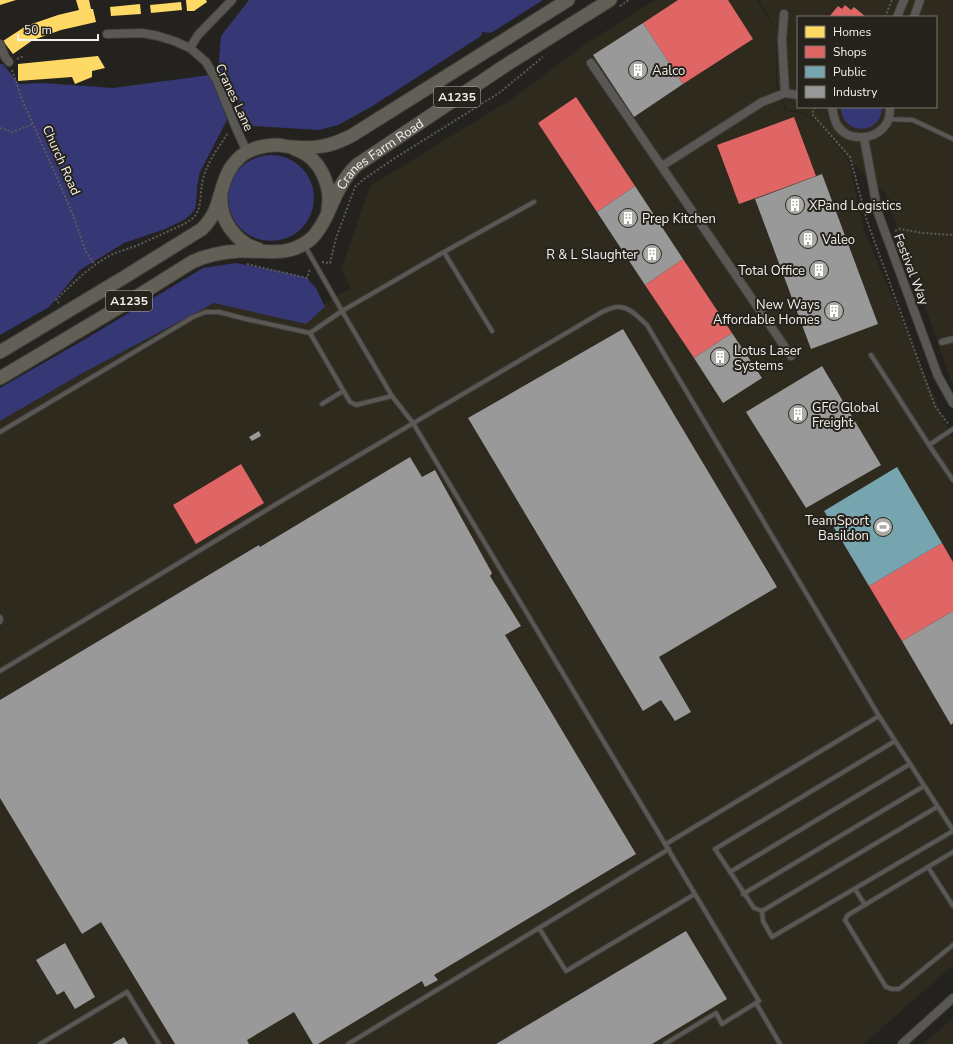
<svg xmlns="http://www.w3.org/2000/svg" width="953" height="1044" viewBox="0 0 953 1044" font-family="'Nunito Sans',sans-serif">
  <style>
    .built { fill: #2e2a1e; fill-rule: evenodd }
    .green { fill: #363775 }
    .homes { fill: #ffd966 }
    .shops { fill: #e06666 }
    .public { fill: #76a5af }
    .industry { fill: #999 }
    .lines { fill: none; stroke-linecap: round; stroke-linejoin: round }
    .service-casing { stroke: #3f3d39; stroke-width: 6 }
    .pedestrian-casing { stroke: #3f3d39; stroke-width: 8 }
    .minor-casing { stroke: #3f3d39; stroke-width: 10 }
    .primary-casing { stroke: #3f3d39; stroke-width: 15 }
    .path { stroke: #5b5a58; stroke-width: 2; stroke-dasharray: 2 2; stroke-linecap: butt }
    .service { stroke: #5a5855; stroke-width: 4 }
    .pedestrian { stroke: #5a5855; stroke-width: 6 }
    .minor { stroke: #5a5855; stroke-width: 8 }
    .primary { stroke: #625f57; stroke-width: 13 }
    .labels { text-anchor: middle; stroke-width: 4; stroke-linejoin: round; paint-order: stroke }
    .shield { fill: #26231c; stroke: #b6b3ae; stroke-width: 1 }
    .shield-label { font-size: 12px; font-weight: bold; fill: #f3f1ec }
    .poi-label { font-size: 13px; fill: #f3f1ec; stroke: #26231c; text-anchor: start }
    .street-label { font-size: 13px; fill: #f3f1ec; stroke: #26231c }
  </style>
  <rect width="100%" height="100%" fill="#24221e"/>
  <g class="built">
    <path d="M655 0H757L776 30V85L785 110 805 114 821 125 849 162 864 230 950 435 953 437V965L864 1044H0V421L217 295 300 318 351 288 341 270 370 186 515 97 584 45Z"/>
    <path d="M759 0H953V386L885 193 850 161 821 124 805 113 786 109 777 84 776 30ZM798 17H936V107H798Z"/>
    <path d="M953 1018V1044H923Z"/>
  </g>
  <g class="green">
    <path d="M249 0H543L491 33 482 32 481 36 371 107 338 125 319 130 253 126 218 71 221 36Z"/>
    <path d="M0 64H3L19 84 43 83 113 88 210 75 219 97 227 120 200 172 197 186 196 204 195 209 191 214 184 220 165 229 124 243 80 270 49 307 0 335Z"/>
    <path d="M841 107H882C882 136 841 136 841 107Z"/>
    <circle cx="271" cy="198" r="43"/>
    <path d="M236 263 278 271 307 278 316 288 325 307 306 324 214 303 81 374 0 421V388L87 338 203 268Z"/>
  </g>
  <g class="homes">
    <path d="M0 0H16L0 5Z"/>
    <path d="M76 0H89L91 9H93L96 22 61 30 33 40 13 54 3 41 26 26 58 15 79 10Z"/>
    <path d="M186 0H206L207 2 194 11H187Z"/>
    <path d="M181 2 182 10 151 13 150 5Z"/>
    <path d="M140 4 141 14 111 16 110 7Z"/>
    <path d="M98 56 105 68 92 71V77L75 84 72 77 18 81V64Z"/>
  </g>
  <g class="shops">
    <path d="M678 0H728L753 39 683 84 643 23Z"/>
    <path d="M845 5 851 10 854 7 866 17H829L838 6 842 9Z"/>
    <path d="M576 97 635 186 597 212 538 123Z"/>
    <path d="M794 117 816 176 739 204 717 145Z"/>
    <path d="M683 259 732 333 694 358 645 285Z"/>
    <path d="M241 464 264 503 196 544 173 505Z"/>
    <path d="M942 543 953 562V611L902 641 869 586Z"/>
  </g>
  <path class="public" d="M897 467 942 543 869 586 824 511Z"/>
  <g class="industry">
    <path d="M643 23 683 84 634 117 593 55Z"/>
    <path d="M822 174 878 324 811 349 755 199Z"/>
    <path d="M635 186 683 259 645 285 597 212Z"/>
    <path d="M623 329 777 587 659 657 691 712 675 721 661 700 643 711 468 418Z"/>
    <path d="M732 333 762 378 723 403 694 358Z"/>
    <path d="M822 366 881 465 806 508 746 412Z"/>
    <path d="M259 431 261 436 252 441 249 437Z"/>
    <path d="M410 457 422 477 435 470 492 573 490 576 521 626 505 635 636 854 434 975 438 980 425 987 422 981 318 1044H313L294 1012 247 1040 249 1044H175L101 922 82 934 0 798V700L259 545 260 547Z"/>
    <path d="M953 611V723L951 725 902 641Z"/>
    <path d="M686 931 727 999 652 1044H496Z"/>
    <path d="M65 943 95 997 75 1009 64 991 57 995 36 960Z"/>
    <path d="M124 1037 128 1044H112Z"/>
  </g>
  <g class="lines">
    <defs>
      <g id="service">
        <path d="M889 119 913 120 953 139"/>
        <path d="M444 252 534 202"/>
        <path d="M492 331 444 252 342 311 392 396 413 423 759 1001 722 1024 716 1013 665 1044"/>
        <path d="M310 333 350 402 356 405 392 396"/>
        <path d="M871 355 929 445 953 429"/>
        <path d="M322 404 343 391"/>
        <path d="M0 432 193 317 206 312H219L246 319 310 333 342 311 305 246"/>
        <path d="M929 445 953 480"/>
        <path d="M0 617 1 619 0 622"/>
        <path d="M0 671 288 497 602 312C607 310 614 306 620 307 631 308 639 318 647 325L879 716 666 844"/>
        <path d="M879 716 953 830"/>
        <path d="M895 741 715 849 754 908 762 911 763 921 772 937 953 831"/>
        <path d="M953 852 848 915 845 920 886 987 892 989H899L953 945"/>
        <path d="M928 867 953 906"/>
        <path d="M730 872 910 764"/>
        <path d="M855 889 865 905"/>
        <path d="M743 894 924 786"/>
        <path d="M762 911 937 807"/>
        <path d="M539 928 566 971 695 894"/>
        <path d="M756 1003 780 1044"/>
        <path d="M40 1044 127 992 159 1044"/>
        <path d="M348 1044 669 849"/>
      </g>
      <path id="pedestrian" d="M942 342 953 339"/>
      <g id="minor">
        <path d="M784 14 782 40 785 93"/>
        <path d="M897 17 904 0"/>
        <path d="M914 17 920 0"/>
        <path d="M107 34 142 33 158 36 174 41 190 48 206 62 217 81 236 128 247 152"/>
        <path d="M0 44 5 57 9 62"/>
        <path d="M190 48 198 35 232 0"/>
        <path d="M591 63 791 356"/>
        <path d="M832 107C833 113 834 119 837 125 847 141 872 141 884 127 889 122 890 114 890 107"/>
        <path d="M864 138 878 213 938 376 953 403"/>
        <path d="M662 166 762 102 785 93 798 95"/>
        <path d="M902 1044 953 998"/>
      </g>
      <g id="primary">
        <path d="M293 148C297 150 303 152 307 155 323 166 332 190 328 209"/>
        <path d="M221 196C219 219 236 243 258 249"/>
        <path d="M0 352 123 278 202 229C208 223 213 216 216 208 222 192 224 172 238 159 247 149 264 145 277 145 282 145 287 147 292 147 302 148 313 148 323 146 333 145 342 140 351 136L568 0"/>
        <path id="s1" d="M0 378 128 302 192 262C207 255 222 252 239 251 267 250 289 258 312 238 319 231 323 223 327 215 335 197 342 179 357 165L506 65 610 0"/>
      </g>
    </defs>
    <use href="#service" class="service-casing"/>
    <use href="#pedestrian" class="pedestrian-casing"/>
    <use href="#minor" class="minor-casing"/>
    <use href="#primary" class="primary-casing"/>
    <g class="path">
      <path d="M620 6 629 0"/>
      <path d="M885 17 892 0"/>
      <path d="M17 59 24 56"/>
      <path d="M12 70 23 102 59 182 73 215 86 252 95 265"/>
      <path d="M815 107 812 114 850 157 867 221 935 406 949 425"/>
      <path d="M0 128 13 132 33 124"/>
      <path d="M895 231 900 229 923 233 953 235"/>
      <path d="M322 262 330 263 336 238 355 187 364 179 395 158 499 93 543 57"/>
      <path d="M247 264 307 278 310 269"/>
      <path d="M59 303 56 300C73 283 91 265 113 254 120 251 128 249 136 246 147 241 158 236 169 231 177 227 186 224 193 218 202 209 200 195 202 184 205 165 218 148 228 133"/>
    </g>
    <use href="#service" class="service"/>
    <use href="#pedestrian" class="pedestrian"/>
    <use href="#minor" class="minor"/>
    <use href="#primary" class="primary"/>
  </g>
  <defs>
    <symbol id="building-disc" viewBox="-11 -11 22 22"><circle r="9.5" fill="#aba9a4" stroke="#26231c"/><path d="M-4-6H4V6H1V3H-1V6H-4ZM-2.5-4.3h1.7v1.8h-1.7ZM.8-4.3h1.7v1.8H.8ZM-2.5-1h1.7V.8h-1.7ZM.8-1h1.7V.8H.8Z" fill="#fff"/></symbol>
    <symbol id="stadium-disc" viewBox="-11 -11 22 22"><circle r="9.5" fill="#aba9a4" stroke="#26231c"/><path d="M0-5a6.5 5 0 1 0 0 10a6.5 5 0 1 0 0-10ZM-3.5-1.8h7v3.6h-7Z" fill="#fff"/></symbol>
  </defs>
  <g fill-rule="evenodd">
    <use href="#building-disc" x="627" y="59" width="22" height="22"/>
    <use href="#building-disc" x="784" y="194" width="22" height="22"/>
    <use href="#building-disc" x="617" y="207" width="22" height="22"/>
    <use href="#building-disc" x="797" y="228" width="22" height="22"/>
    <use href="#building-disc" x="641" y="243" width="22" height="22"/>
    <use href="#building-disc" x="808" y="259" width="22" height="22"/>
    <use href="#building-disc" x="823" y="300" width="22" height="22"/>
    <use href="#building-disc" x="709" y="346" width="22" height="22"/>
    <use href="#building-disc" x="787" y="403" width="22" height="22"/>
    <use href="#stadium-disc" x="872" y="516" width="22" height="22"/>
  </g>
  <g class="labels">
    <g class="shield">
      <rect x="434" y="87" width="46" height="20" rx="3"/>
      <rect x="106" y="291" width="46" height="20" rx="3"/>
    </g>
    <g class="shield-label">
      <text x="457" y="101">A1235</text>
      <text x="129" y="305">A1235</text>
    </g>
    <g class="poi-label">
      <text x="652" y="75">Aalco</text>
      <text x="809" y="210">XPand Logistics</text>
      <text x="642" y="223">Prep Kitchen</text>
      <text x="822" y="244">Valeo</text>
      <text x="638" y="259" text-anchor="end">R &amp; L Slaughter</text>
      <text x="805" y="275" text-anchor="end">Total Office</text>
      <text x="820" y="309" text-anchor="end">New Ways<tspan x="820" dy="15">Affordable Homes</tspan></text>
      <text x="734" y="355">Lotus Laser<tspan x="734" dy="15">Systems</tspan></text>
      <text x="812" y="412">GFC Global<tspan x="812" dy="15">Freight</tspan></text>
      <text x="869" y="525" text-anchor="end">TeamSport<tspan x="869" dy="15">Basildon</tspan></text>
    </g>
    <g class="street-label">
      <text transform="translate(235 97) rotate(65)" y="5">Cranes Lane</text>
      <text dy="5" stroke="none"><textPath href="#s1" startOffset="460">Cranes Farm Road</textPath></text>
      <text transform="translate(62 160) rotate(66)" y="5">Church Road</text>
      <text transform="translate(912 269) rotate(69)" y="5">Festival Way</text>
    </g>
  </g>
  <rect x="797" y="16" width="140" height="92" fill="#26231c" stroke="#78756f"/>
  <rect x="805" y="26" width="20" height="12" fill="#ffd966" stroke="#78756f"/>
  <text x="833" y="36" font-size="12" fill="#f3f1ec">Homes</text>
  <rect x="805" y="46" width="20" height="12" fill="#e06666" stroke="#78756f"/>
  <text x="833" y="56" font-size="12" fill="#f3f1ec">Shops</text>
  <rect x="805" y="66" width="20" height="12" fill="#76a5af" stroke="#78756f"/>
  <text x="833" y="76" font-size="12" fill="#f3f1ec">Public</text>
  <rect x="805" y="86" width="20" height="12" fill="#999999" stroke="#78756f"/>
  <text x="833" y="96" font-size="12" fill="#f3f1ec">Industry</text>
  <path d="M18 34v6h80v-6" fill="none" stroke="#f3f1ec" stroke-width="2"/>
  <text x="24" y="34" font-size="12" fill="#f3f1ec" stroke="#26231c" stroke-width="3" paint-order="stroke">50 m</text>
</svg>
